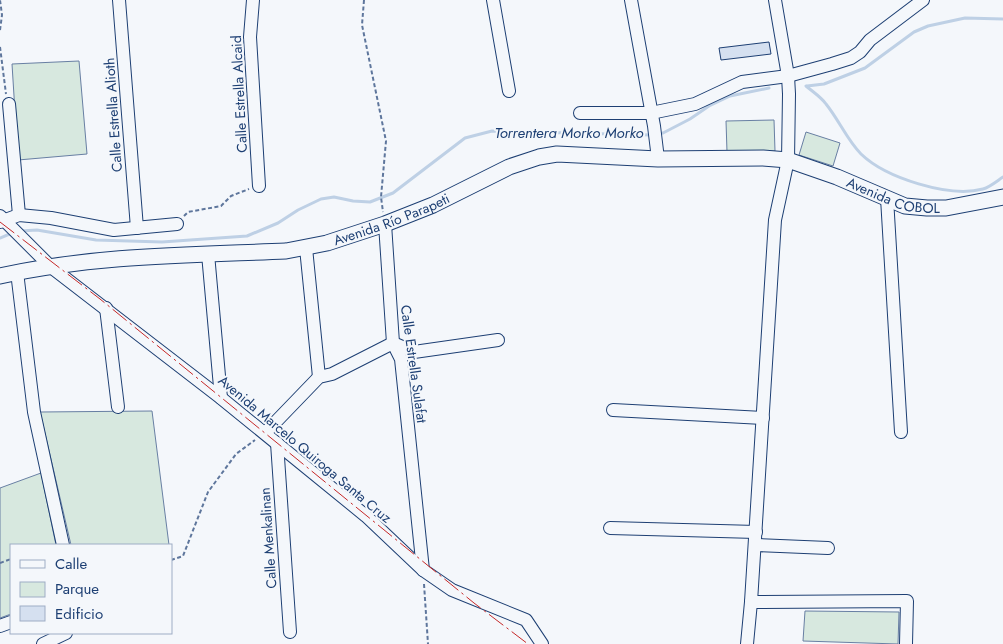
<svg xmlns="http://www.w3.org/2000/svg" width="1003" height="644" viewBox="0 0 1003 644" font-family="Jost,sans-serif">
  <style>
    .green { fill: #d7e8df; stroke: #687fa3 }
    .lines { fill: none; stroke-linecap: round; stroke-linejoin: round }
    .stream { stroke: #bed0e5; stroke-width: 3 }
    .building { fill: #d5e0f0; stroke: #1d3f73 }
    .minor-casing { stroke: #1d3f73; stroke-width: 14 }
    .major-casing { stroke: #1d3f73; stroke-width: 17 }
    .path { stroke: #5e769c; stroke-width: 2; stroke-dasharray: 4 2.5; stroke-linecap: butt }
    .minor { stroke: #f4f7fb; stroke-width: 12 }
    .major { stroke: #f4f7fb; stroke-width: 15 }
    .power { stroke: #c62828; stroke-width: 1; stroke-dasharray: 18 4 2.5 4; stroke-linecap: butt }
    .labels { text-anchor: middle; stroke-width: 4; stroke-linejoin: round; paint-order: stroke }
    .street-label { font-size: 14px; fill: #1d3f73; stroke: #f4f7fb }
    .water-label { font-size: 15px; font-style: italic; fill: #1d3f73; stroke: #f4f7fb }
  </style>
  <rect width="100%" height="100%" fill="#f4f7fb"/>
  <g class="green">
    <path d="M79 61 87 154 18 160 12 64Z"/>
    <path d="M774 120 775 151 727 152 726 121Z"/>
    <path d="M806 132 840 143 833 166 799 155Z"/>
    <path d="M152 411 169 545H71L40 412Z"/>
    <path d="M41 473 56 545H11V614L0 618V488Z"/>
    <path d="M805 611 899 612 898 644 803 641Z"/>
  </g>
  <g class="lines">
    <g class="stream">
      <path d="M806 86C813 92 821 97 826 104 839 120 847 140 861 154 886 178 949 198 983 189 990 187 997 181 1003 177"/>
      <path d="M807 86 824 84 865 68 914 32 928 26 965 18 1003 19"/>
      <path d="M658 134 663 133 690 119 709 106 730 96 769 88"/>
      <path d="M20 231 37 230 96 240 162 242 247 236 278 223 298 210 321 199 334 197 353 201 370 202 393 193 465 138 492 131 652 135"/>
      <path d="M0 238 12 233"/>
    </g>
  </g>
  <path class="building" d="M769 42 771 54 721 60 719 48Z"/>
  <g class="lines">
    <defs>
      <g id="minor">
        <path d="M119 0 137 228"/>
        <path d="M253 0 250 37 259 186"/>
        <path d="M493 0 509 91"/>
        <path d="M631 0 654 126 658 159"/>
        <path d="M9 104 19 215"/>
        <path d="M580 113H651L695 104 742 82 788 76 832 64 851 58 860 52 870 40 923 0"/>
        <path d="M887 198 901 432"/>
        <path d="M0 216 51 267 221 398 366 516 423 570 452 590 526 620 542 644"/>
        <path d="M0 222 19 215 51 218 114 230 177 224"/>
        <path d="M385 224 393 343 401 359 423 570"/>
        <path d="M306 248 319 377"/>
        <path d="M208 254 221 398"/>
        <path d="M17 272 34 412 63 545"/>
        <path d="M106 308 118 407"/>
        <path d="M393 343 414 352 498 340"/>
        <path d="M613 410 763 418"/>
        <path d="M265 433 319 377 332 374 393 343"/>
        <path d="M277 443 290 632"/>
        <path d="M610 528 756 532"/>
        <path d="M755 545 828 548"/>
        <path d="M751 602 907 601 906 644"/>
        <path d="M0 626 11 622"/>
        <path d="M43 644 66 633"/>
        <path d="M747 644 751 602 775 220 788 160 789 94 788 76 775 0"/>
      </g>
      <g id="major">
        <path id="s1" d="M0 276C94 255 191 255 286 251L327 243 385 224 433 205 509 167 539 157 557 154 658 159 763 158 788 160 837 177 905 206 927 208H946L1003 197"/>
      </g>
    </defs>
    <use href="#minor" class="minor-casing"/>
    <use href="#major" class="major-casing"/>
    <g class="path">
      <path d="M364 0 362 25 386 141 381 197 383 212"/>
      <path d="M0 30 2 15 0 0"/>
      <path d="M0 47 6 94"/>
      <path d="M184 216 188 212 221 206 231 196 249 189"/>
      <path d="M171 560 183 556 208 492 236 454 255 440"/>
      <path d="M0 563 11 559"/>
      <path d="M424 584 428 644"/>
    </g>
    <use href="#minor" class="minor"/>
    <use href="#major" class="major"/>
    <path class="power" d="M0 222 100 299 474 603 528 644"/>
  </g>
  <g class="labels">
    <g class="street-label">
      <text transform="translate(239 94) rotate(-93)" y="5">Calle Estrella Alcaid</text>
      <text transform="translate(113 115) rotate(-94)" y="5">Calle Estrella Alioth</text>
      <text dy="5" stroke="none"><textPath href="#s1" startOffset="920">Avenida COBOL</textPath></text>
      <text dy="5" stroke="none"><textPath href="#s1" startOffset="398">Avenida Río Parapeti</textPath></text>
      <text transform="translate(414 364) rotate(82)" y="5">Calle Estrella Sulafat</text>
      <text transform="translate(305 449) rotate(40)" y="5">Avenida Marcelo Quiroga Santa Cruz</text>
      <text transform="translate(268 538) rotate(-94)" y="5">Calle Menkalinan</text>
    </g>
    <g class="water-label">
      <text x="569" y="138">Torrentera Morko Morko</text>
    </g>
  </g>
  <rect x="10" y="544" width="162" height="90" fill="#f4f7fb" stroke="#9eadc5"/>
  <rect x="20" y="560" width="25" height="8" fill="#f4f7fb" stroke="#9eadc5"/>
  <text x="55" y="569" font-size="15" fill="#1d3f73">Calle</text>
  <rect x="20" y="582" width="25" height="15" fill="#d7e8df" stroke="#9eadc5"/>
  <text x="55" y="594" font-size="15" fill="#1d3f73">Parque</text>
  <rect x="20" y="606" width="25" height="15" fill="#d5e0f0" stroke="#9eadc5"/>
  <text x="55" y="619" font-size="15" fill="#1d3f73">Edificio</text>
</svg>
